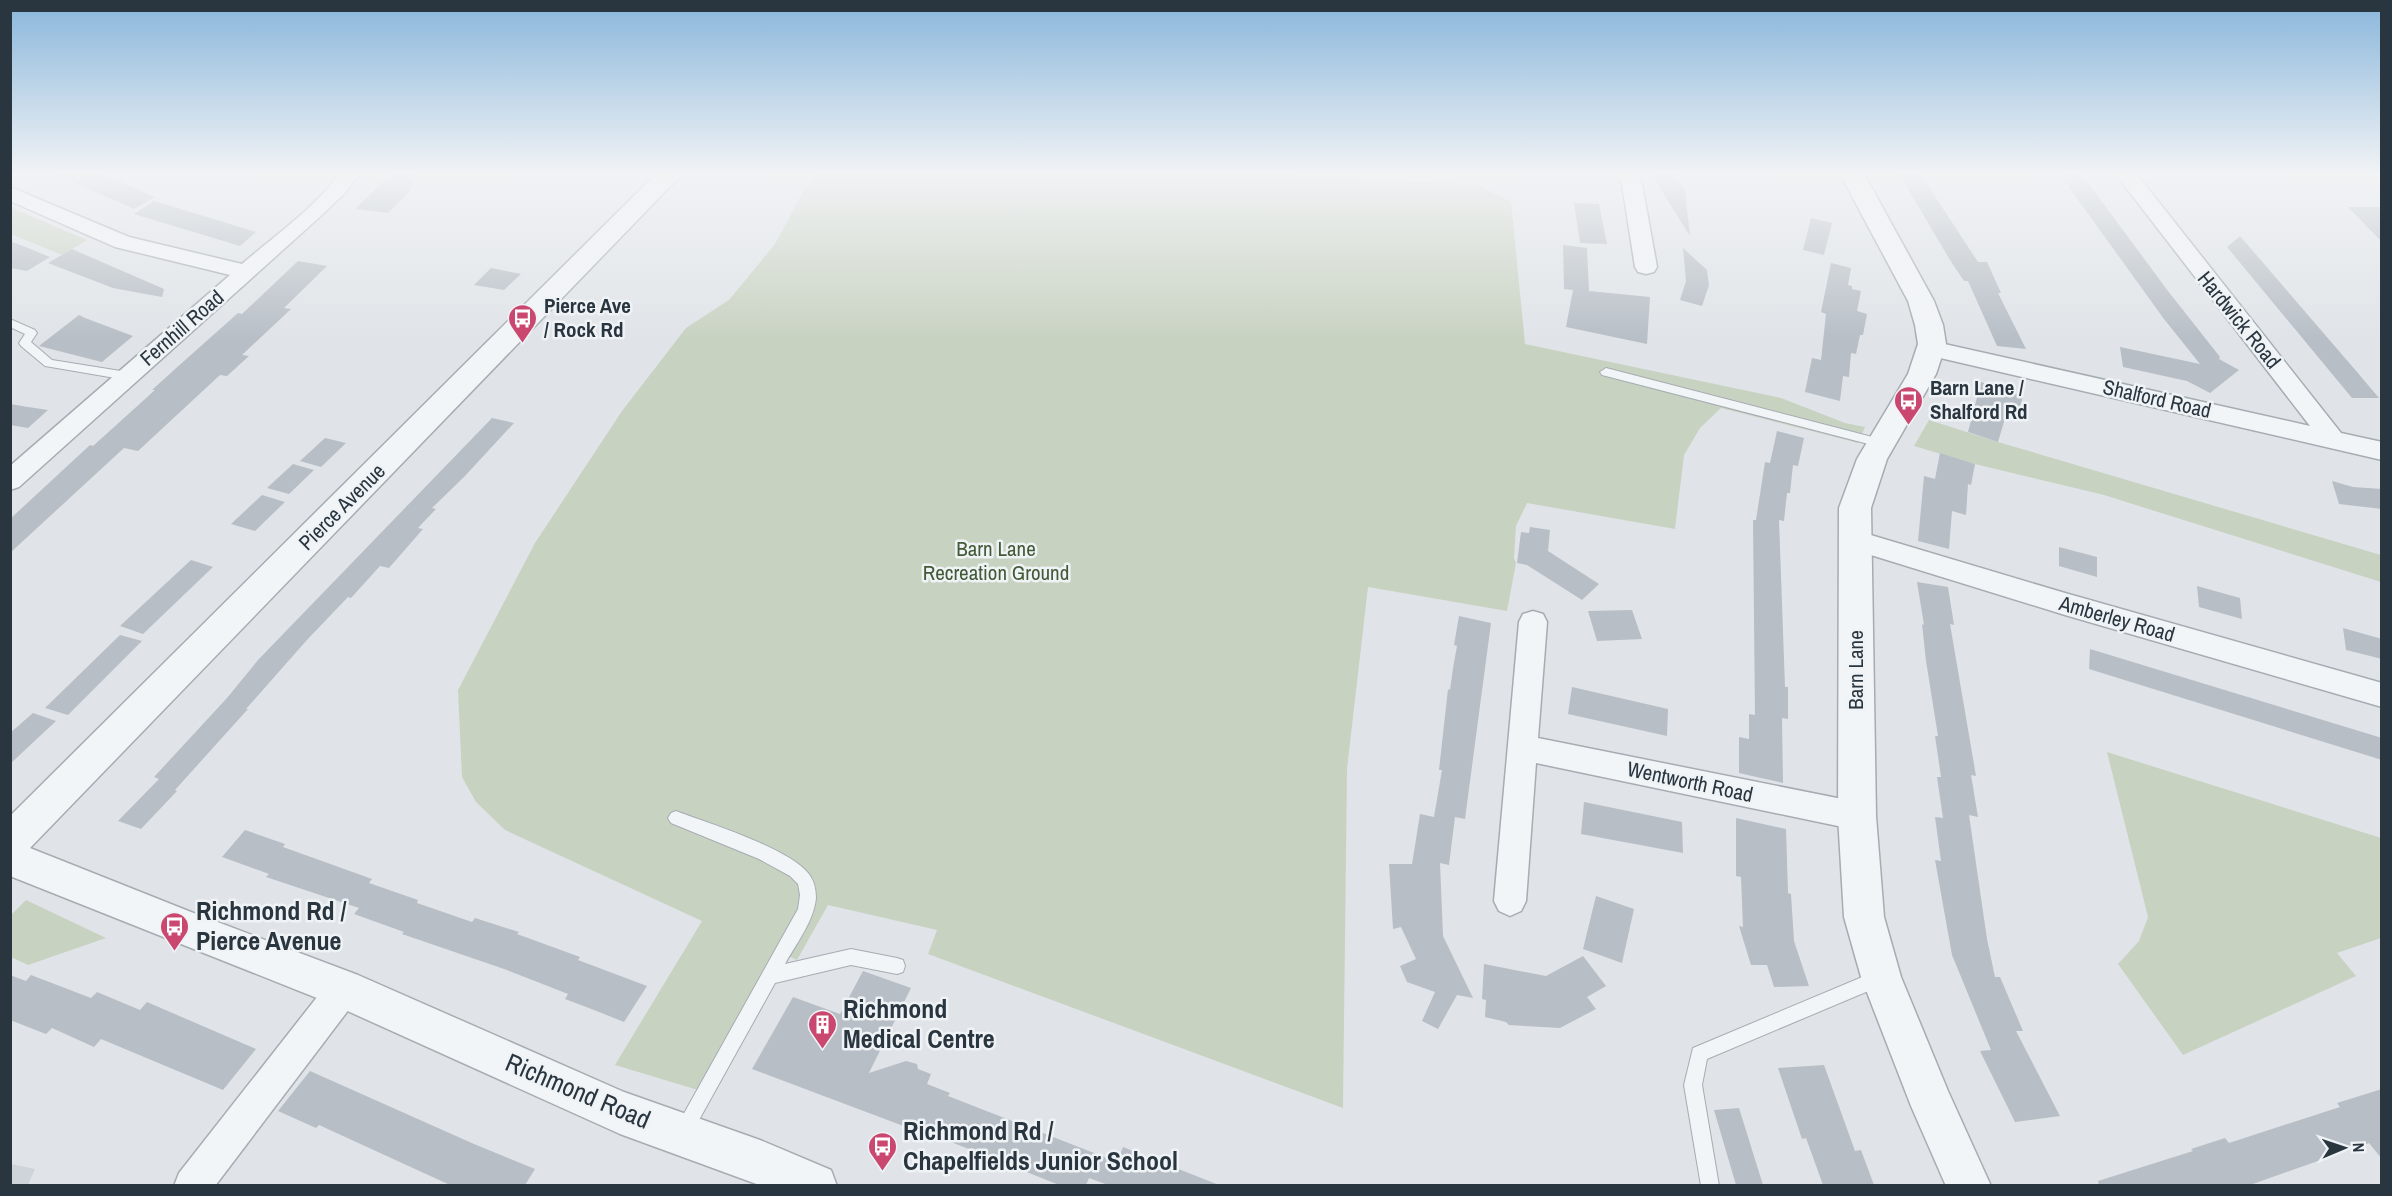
<svg xmlns="http://www.w3.org/2000/svg" width="2392" height="1196" viewBox="0 0 2392 1196" font-family="'Archivo Narrow',sans-serif">
  <style>
    .built { fill: #ced4da }
    .green { fill: #c8d2c1 }
    .building { fill: #b7bec5 }
    .lines { fill: none; stroke-linecap: round; stroke-linejoin: round }
    .service-casing { stroke: #a5acb2; stroke-width: 2 }
    .minor-casing { stroke: #a5acb2; stroke-width: 3 }
    .tertiary-casing { stroke: #a5acb2; stroke-width: 3 }
    .service { fill: #f2f5f7; fill-rule: evenodd }
    .minor { fill: #f2f5f7; fill-rule: evenodd }
    .tertiary { fill: #f2f5f7; fill-rule: evenodd }
    .labels { text-anchor: middle; stroke-width: 5; stroke-linejoin: round; paint-order: stroke }
    .poi-label { font-size: 21px; font-weight: bold; fill: #29353f; stroke: #eff3f6; text-anchor: start }
    .street-label { font-size: 21px; fill: #29353f; stroke: #eff3f6 }
    .park-label { font-size: 21px; fill: #435a37; stroke: #eff3f6 }
    .near-poi-label { font-size: 26px; font-weight: bold; fill: #29353f; stroke: #eff3f6; text-anchor: start }
    .near-street-label { font-size: 26px; fill: #29353f; stroke: #eff3f6 }
  </style>
  <rect width="100%" height="100%" fill="#e0e4e8"/>
  <path class="built" d="M11 1164 35 1169 28 1185H11Z"/>
  <g class="green">
    <path d="M818 172H1237L1477 185 1511 202 1525 344 1781 398 1845 423 1865 427 1858 443 1721 408 1700 428 1684 455 1675 529 1527 503 1516 526 1514 558 1516 563 1507 611 1368 587 1347 769 1343 1108 928 954 937 930 828 905 797 960 777 951 698 1090 615 1065 702 921 505 830 476 802 462 777 458 690 535 543 622 411 686 328 729 300 775 244 805 188Z"/>
    <path d="M10 207 87 240 62 255 11 234Z"/>
    <path d="M1929 420 1998 442 2381 555V582L2104 495 1975 464 1914 446Z"/>
    <path d="M2107 752 2381 838V938L2337 953 2356 976 2183 1055 2118 964 2139 941 2148 917Z"/>
    <path d="M26 900 106 938 28 965 11 957V915Z"/>
  </g>
  <g class="building">
    <path d="M51 172H98L155 197 134 209Z"/>
    <path d="M1650 172H1674L1685 190 1690 236Z"/>
    <path d="M1898 172H1919L1978 262H1987L2001 293H1998L2026 349 1997 346 1968 281H1964L1950 260Z"/>
    <path d="M2072 172H2080L2168 291 2220 357 2219 359 2239 370 2210 393 2187 381 2123 367 2120 347 2200 364 2164 319 2063 179Z"/>
    <path d="M390 175H419L406 195 388 213 355 209Z"/>
    <path d="M154 201 197 214 256 232 240 246 134 214Z"/>
    <path d="M1574 203 1599 204 1607 244 1580 243Z"/>
    <path d="M2348 207H2382V242Z"/>
    <path d="M1811 218 1832 223 1824 255 1803 250Z"/>
    <path d="M2240 236 2357 372 2379 398H2352L2227 247Z"/>
    <path d="M10 241 28 248 50 257 27 271 10 268Z"/>
    <path d="M1563 245 1587 248 1589 291 1650 297 1647 344 1566 327 1573 290 1564 289Z"/>
    <path d="M1683 248 1707 270 1709 285 1702 306 1680 300 1686 281Z"/>
    <path d="M72 249 164 289 162 297 113 288 48 263Z"/>
    <path d="M298 261 327 266 284 308 291 309 242 355 249 356 227 376 220 375 138 451 124 448 10 553V519L90 445 93 446 155 390H152L174 370 238 313 242 314Z"/>
    <path d="M1831 263 1851 268 1848 285 1852 286V289L1861 291 1857 311 1867 314 1863 335H1860L1856 354 1851 353 1849 377 1843 376 1840 401 1805 392 1812 358 1821 360 1826 314 1821 312Z"/>
    <path d="M491 268 521 274 504 290 474 285Z"/>
    <path d="M79 315 85 318 133 336 102 362 39 346Z"/>
    <path d="M1981 382 2023 396 2017 418 2006 415 1998 442 1968 432Z"/>
    <path d="M10 404 28 407 48 410 28 428 10 425Z"/>
    <path d="M492 418 514 423 464 477 432 508 436 509 418 528 423 529 389 568 380 566 351 598 348 597 306 641 246 709H248L175 790 177 791 141 829 118 821 159 779 154 777 227 698 258 660Z"/>
    <path d="M1777 431 1804 438 1798 466 1793 465 1790 493H1787L1784 521 1779 520 1785 687H1788V719L1782 718 1783 783 1739 773V737L1749 739V714L1755 715 1753 520H1756L1765 462 1770 463Z"/>
    <path d="M325 438 346 443 321 467 300 461Z"/>
    <path d="M1940 453 1975 464 1971 485 1968 484 1966 515 1952 511 1949 549 1918 541 1924 476 1935 479Z"/>
    <path d="M293 464 314 470 289 494 267 488Z"/>
    <path d="M2332 481 2353 487 2382 489V509L2339 504Z"/>
    <path d="M262 495 285 502 255 531 231 524Z"/>
    <path d="M1530 527 1550 530 1548 551 1599 584 1582 600 1527 565 1517 563 1521 532 1529 533Z"/>
    <path d="M2059 547 2097 557V577L2059 566Z"/>
    <path d="M191 560 213 567 143 634 120 626Z"/>
    <path d="M1917 582 1948 587 1954 625 1950 624 1976 776 1971 775 1978 817 1969 815 1987 939 1995 977H2000L2023 1031H2016L2060 1116 2015 1122 1980 1051 1991 1050 1952 955 1935 860 1941 861 1935 817 1943 818 1937 777H1941L1935 736H1938L1926 661 1922 624 1924 625Z"/>
    <path d="M2197 586 2240 598 2242 619 2199 607Z"/>
    <path d="M1632 610 1642 639 1597 641 1588 611Z"/>
    <path d="M1459 616 1491 623 1465 819 1455 817 1449 865 1440 863 1443 936 1473 998 1457 995 1438 1029 1422 1021 1435 992 1407 982 1400 966 1416 959 1401 927 1393 929 1389 864H1412L1420 814 1434 817 1442 770H1439L1448 689 1450 690 1453 668 1457 646 1454 645Z"/>
    <path d="M2343 628 2382 639V659L2346 650Z"/>
    <path d="M120 635 142 641 68 715 45 708Z"/>
    <path d="M2090 649 2382 738V760L2089 669Z"/>
    <path d="M1572 687 1668 709 1667 736 1568 714Z"/>
    <path d="M33 713 56 721 10 764V733Z"/>
    <path d="M1584 802 1682 822 1683 853 1581 834Z"/>
    <path d="M1736 818 1786 829 1788 893 1791 894 1794 941 1809 986 1774 987 1767 965H1751L1739 926 1743 927 1741 877 1736 876Z"/>
    <path d="M245 830 285 844 283 847 372 879 369 883 418 900 417 903 472 922 475 918 519 932 517 934 580 957 578 960 647 986 624 1022 594 1010 565 999 568 994 507 970 402 934 404 932 354 914 359 908 266 877 269 874 222 857Z"/>
    <path d="M1596 896 1634 909 1622 963 1583 949Z"/>
    <path d="M1583 956 1606 986 1587 997 1596 1009 1560 1028 1509 1025 1506 1022 1485 1017 1486 1000 1482 999 1484 964 1546 976Z"/>
    <path d="M863 971 911 988 869 1073 906 1061 917 1064 918 1069 931 1074 927 1084 950 1093 948 1096 1117 1162 1123 1147 1219 1185H1108L1089 1178 1086 1185H1059L931 1134 930 1136 752 1069 793 997 840 1014Z"/>
    <path d="M10 975 26 981 31 975 91 998 97 992 140 1010 147 1002 256 1049 223 1090 101 1039 94 1047 52 1028 46 1034 10 1020Z"/>
    <path d="M1824 1065 1855 1151 1861 1150 1874 1185H1823L1806 1138 1802 1139 1778 1068Z"/>
    <path d="M310 1071 474 1144 535 1169 525 1185H450L319 1125 316 1128 278 1111Z"/>
    <path d="M2382 1089V1159L2369 1143 2250 1185H2099L2098 1181 2193 1151 2191 1149 2225 1138 2229 1143 2340 1107 2337 1103Z"/>
    <path d="M1739 1108 1763 1185H1736L1714 1110Z"/>
  </g>
  <g class="lines">
    <defs>
      <g id="service">
        <path d="M10 319 35 330 37 333 31 342 52 360 127 372 133 376 127 380 45 366 21 346 19 343 25 334 10 327Z"/>
        <path d="M1606 368 1880 439 1886 443 1880 447 1602 375 1600 372Z"/>
        <path d="M676 811C708 823 788 848 808 873 814 880 816 889 816 898 814 921 796 944 785 964L851 949 897 958 903 960 905 966 903 972 897 974 851 965 775 983 689 1138 683 1141 677 1138 674 1132 677 1126 798 909 800 895 798 884 790 876 759 859 671 823 668 818 671 813Z"/>
        <path d="M1879 970 1885 972 1887 978 1885 984 1707 1059 1702 1085 1719 1186H1701L1684 1085 1693 1048Z"/>
      </g>
      <g id="minor">
        <path d="M340 172H360L347 191 323 214 19 487 10 490V466L230 275 115 247 10 201V187L129 237 242 264C273 237 317 207 340 172Z"/>
        <path d="M1615 172H1635L1642 184 1657 267 1654 272 1646 274 1638 272 1635 267 1622 184Z"/>
        <path d="M2114 172H2135L2341 433 2382 442V460L1923 354 1920 349 1923 344 1931 341 2310 426Z"/>
        <path d="M1854 530 2065 593 2382 683V707L2065 615 1845 547 1841 540 1845 533Z"/>
        <path d="M1533 611 1543 614 1547 622 1538 738 1857 802 1868 806 1872 816 1868 826 1857 830 1536 763 1526 901 1521 911 1510 916 1499 911 1494 901 1519 622 1523 614Z"/>
        <path d="M344 973 356 978 361 989 356 1000 215 1186H174L179 1173 332 978Z"/>
      </g>
      <g id="tertiary">
        <path d="M658 172H684L30 848 191 912 358 975 624 1092 760 1140 831 1170 837 1186H762L620 1134 332 1004 10 876V816Z"/>
        <path d="M1839 172H1863L1934 301 1943 325 1946 344 1936 374 1887 459 1871 508 1876 816 1884 917 1901 977 1948 1091 1991 1186H1946L1911 1106 1861 977 1844 917 1838 816 1839 508 1857 459 1908 374 1918 344 1915 325 1908 301Z"/>
      </g>
    </defs>
    <use href="#service" class="service-casing"/>
    <use href="#minor" class="minor-casing"/>
    <use href="#tertiary" class="tertiary-casing"/>
    <use href="#service" class="service"/>
    <use href="#minor" class="minor"/>
    <use href="#tertiary" class="tertiary"/>
  </g>
  <linearGradient id="sky" x2="0" y2="1"><stop stop-color="#89b6db"/><stop offset="0.51" stop-color="#f1f3f5"/><stop offset="1" stop-color="#f1f3f5" stop-opacity="0"/></linearGradient>
  <rect width="2392" height="340" fill="url(#sky)"/>
  <defs>
    <symbol id="bus-pin" viewBox="-11 -11 22 30"><path d="M0 17L-7.5 6A9.5 9.5 0 1 1 7.5 6Z" fill="#ca4870" stroke="#eff3f6"/><path d="M-5-6H5V4H4V6H2V4H-2V6H-4V4H-5ZM-3.5-4V0h7V-4ZM-3.5 1.2v1.5H-2V1.2ZM2 1.2v1.5H3.5V1.2Z" fill="#fff"/></symbol>
    <symbol id="building-pin" viewBox="-11 -11 22 30"><path d="M0 17L-7.5 6A9.5 9.5 0 1 1 7.5 6Z" fill="#ca4870" stroke="#eff3f6"/><path d="M-4-6H4V6H1V3H-1V6H-4ZM-2.5-4.3h1.7v1.8h-1.7ZM.8-4.3h1.7v1.8H.8ZM-2.5-1h1.7V.8h-1.7ZM.8-1h1.7V.8H.8Z" fill="#fff"/></symbol>
  </defs>
  <g fill-rule="evenodd">
    <use href="#bus-pin" x="506" y="302" width="33" height="45"/>
    <use href="#bus-pin" x="1892" y="384" width="33" height="45"/>
    <use href="#bus-pin" x="158" y="910" width="33" height="45"/>
    <use href="#building-pin" x="806" y="1008" width="33" height="45"/>
    <use href="#bus-pin" x="866" y="1130" width="33" height="45"/>
  </g>
  <g class="labels">
    <g class="poi-label">
      <text x="544" y="313">Pierce Ave<tspan x="544" dy="24">/ Rock Rd</tspan></text>
      <text x="1930" y="395">Barn Lane /<tspan x="1930" dy="24">Shalford Rd</tspan></text>
    </g>
    <g class="street-label">
      <text transform="translate(2239 320) rotate(51)" y="7">Hardwick Road</text>
      <text transform="translate(182 328) rotate(-41)" y="7">Fernhill Road</text>
      <text transform="translate(2157 399) rotate(13)" y="7">Shalford Road</text>
      <text transform="translate(342 507) rotate(-45)" y="7">Pierce Avenue</text>
      <text transform="translate(2117 619) rotate(16)" y="7">Amberley Road</text>
      <text transform="translate(1856 670) rotate(-90)" y="7">Barn Lane</text>
      <text transform="translate(1690 782) rotate(12)" y="7">Wentworth Road</text>
    </g>
    <g class="park-label">
      <text x="996" y="556">Barn Lane<tspan x="996" dy="24">Recreation Ground</tspan></text>
    </g>
    <g class="near-poi-label">
      <text x="196" y="920">Richmond Rd /<tspan x="196" dy="30">Pierce Avenue</tspan></text>
      <text x="843" y="1018">Richmond<tspan x="843" dy="30">Medical Centre</tspan></text>
      <text x="903" y="1140">Richmond Rd /<tspan x="903" dy="30">Chapelfields Junior School</tspan></text>
    </g>
    <g class="near-street-label">
      <text transform="translate(578 1091) rotate(23)" y="9">Richmond Road</text>
    </g>
  </g>
  <rect width="2392" height="1196" fill="none" stroke="#29353f" stroke-width="24"/>
  <g transform="translate(2344 1148) rotate(88)" stroke="#eff3f6" stroke-width="4.5" paint-order="stroke">
  <path d="M0-4.5L10 22L0 15L-10 22Z" fill="#29353f"/>
  <text y="-9" font-size="16" font-weight="bold" text-anchor="middle" fill="#29353f">N</text>
  </g>
</svg>
